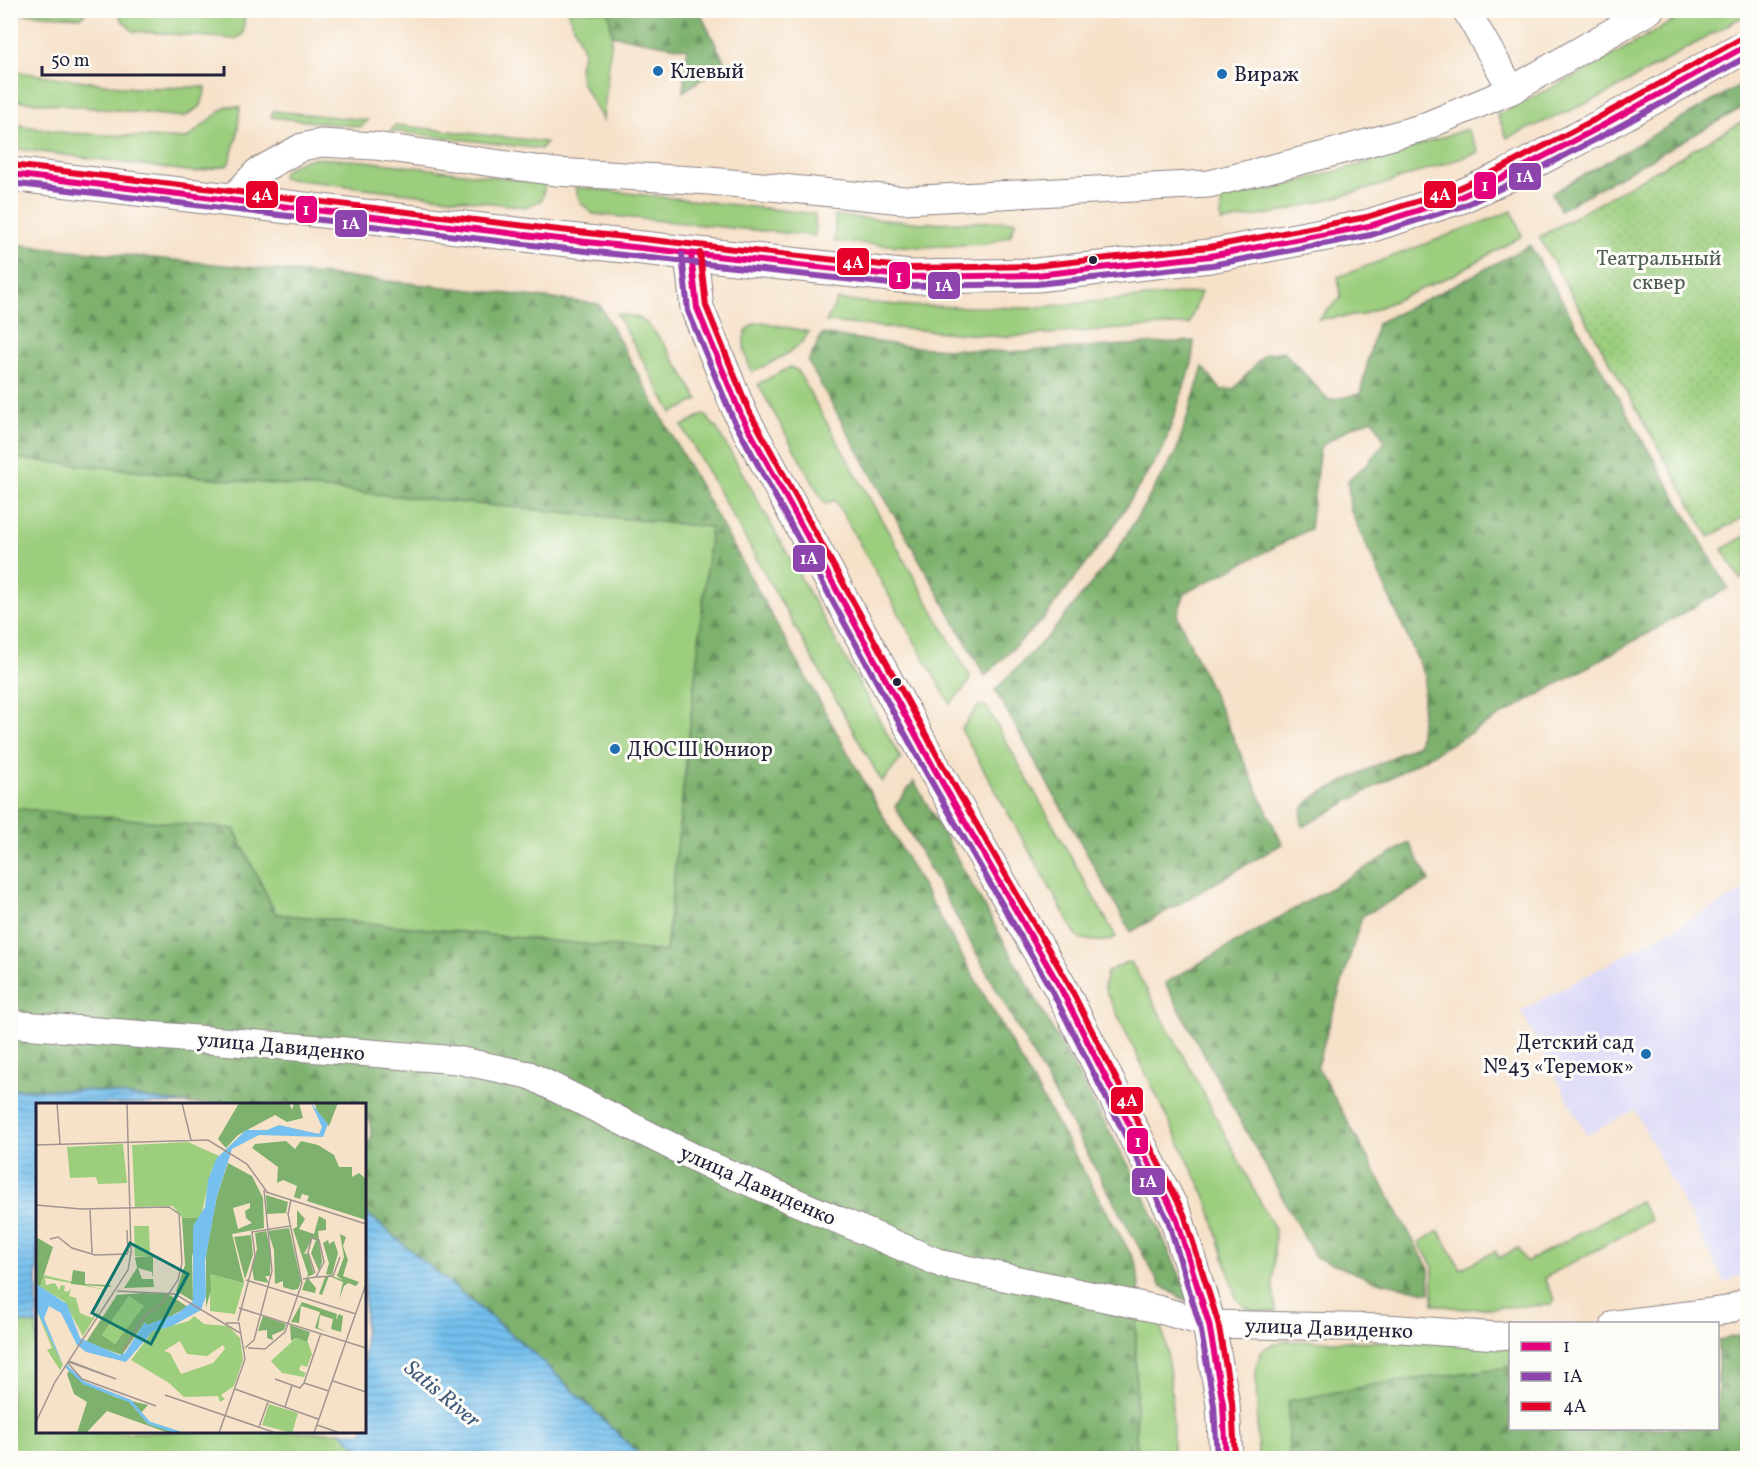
<svg xmlns="http://www.w3.org/2000/svg" width="1758" height="1469" viewBox="0 0 1758 1469" font-family="Vollkorn,serif">
  <style>
    .built { fill: #d9d7f8 }
    .grass { fill: #9cce7e; stroke: #5f785c; stroke-width: 1.5 }
    .forest { fill: url(#forest-firs); stroke: #506a54; stroke-width: 1.5 }
    .park { fill: url(#park-dots); stroke: #5f785c; stroke-width: 1.5 }
    .water { fill: url(#water-rules); stroke: #4c7194; stroke-width: 1.5 }
    .lines { fill: none; stroke-linecap: round; stroke-linejoin: round }
    .street-casing { stroke: #8c8282; stroke-width: 29 }
    .secondary-casing { stroke: #8c8282; stroke-width: 35 }
    .street { stroke: #fff; stroke-width: 27 }
    .secondary { stroke: #fff; stroke-width: 33 }
    .bus-1-casing { stroke: #fdfcf7; stroke-width: 10 }
    .bus-2-casing { stroke: #fdfcf7; stroke-width: 10 }
    .bus-3-casing { stroke: #fdfcf7; stroke-width: 10 }
    .bus-1 { stroke: #e5007d; stroke-width: 6 }
    .bus-2 { stroke: #8e44ad; stroke-width: 6 }
    .bus-3 { stroke: #e4002b; stroke-width: 6 }
    .poi-dot { fill: #1f6fb2; stroke: #fdfcf7; stroke-width: 2 }
    .bus-dot { fill: #22223b; stroke: #fdfcf7; stroke-width: 2 }
    .labels { text-anchor: middle; stroke-width: 6; stroke-linejoin: round; paint-order: stroke }
    .poi-label { font-size: 21px; fill: #22223b; stroke: #fdfcf7; text-anchor: start }
    .park-label { font-size: 21px; fill: #4d5e52; stroke: #fdfcf7 }
    .street-label { font-size: 21px; fill: #22223b; stroke: #fdfcf7 }
    .water-label { font-size: 22px; font-style: italic; fill: #3f597a; stroke: #fdfcf7 }
    .inset-river { fill: none; stroke: #75c0ee; stroke-width: 3 }
    .inset-road { fill: none; stroke: #a19590; stroke-width: 1.5 }
    .view { fill: #0f766e; fill-opacity: 0.15; stroke: #0f766e; stroke-width: 3 }
    .inset-edge { fill: none; stroke: #22223b; stroke-width: 3 }
    .line-badge { stroke: #fdfcf7; stroke-width: 2 }
    .badge-label { font-size: 16px; text-anchor: middle; font-weight: bold; fill: #fff }
  </style>
  <defs>
    <pattern id="forest-firs" width="22" height="20" patternUnits="userSpaceOnUse" patternTransform="scale(1.5)"><rect width="22" height="20" fill="#7db16d"/><path d="M5 1l3.5 6h-7zM16 11l3.5 6h-7z" fill="#66905b"/></pattern>
    <pattern id="park-dots" width="8" height="8" patternUnits="userSpaceOnUse" patternTransform="scale(1.5)"><rect width="8" height="8" fill="#9cce7e"/><path d="M2 2h.1M6 6h.1" fill="none" stroke="#86b16e" stroke-width="1.8" stroke-linecap="round"/></pattern>
    <pattern id="water-rules" width="6" height="5" patternUnits="userSpaceOnUse" patternTransform="scale(1.5)"><rect width="6" height="5" fill="#75c0ee"/><path d="M0 2.5h6" fill="none" stroke="#609cc2"/></pattern>
  </defs>
  <rect width="100%" height="100%" fill="#fdfcf7"/>
  <filter id="ink" filterUnits="userSpaceOnUse"><feTurbulence type="fractalNoise" baseFrequency=".0167" numOctaves="2"/><feDisplacementMap in="SourceGraphic" scale="12" xChannelSelector="R" yChannelSelector="G"/><feConvolveMatrix kernelMatrix="1 2 1 2 8 2 1 2 1" color-interpolation-filters="sRGB"/></filter>
  <filter id="wash" filterUnits="userSpaceOnUse"><feTurbulence type="fractalNoise" baseFrequency=".008" numOctaves="4" result="noise"/><feDisplacementMap in="SourceGraphic" scale="24" xChannelSelector="R" yChannelSelector="G"/><feGaussianBlur stdDeviation="1.35" result="paint"/><feColorMatrix in="noise" values="0 0 0 0 0 0 0 0 0 0 0 0 0 0 0 0 0 1.4 0 .05"/><feComposite in="paint" operator="in"/></filter>
  <g filter="url(#wash)">
    <rect width="100%" height="100%" fill="#f6e1c9"/>
    <path class="built" d="M1747 889V1271L1725 1283 1635 1110 1587 1135 1521 1011Z"/>
    <g class="grass">
      <path d="M10 11 11 10 88 11 81 17 11 13Z"/>
      <path d="M119 11V10L245 11 243 34 235 39 133 31 121 19Z"/>
      <path d="M568 11H609L612 35 603 120 581 82 579 66 584 52Z"/>
      <path d="M1691 11H1747V14L1605 95 1507 138 1497 115 1583 72Z"/>
      <path d="M11 71 134 88 206 87 201 106 184 117 11 100Z"/>
      <path d="M227 106 240 107 237 136 228 165 195 172 11 148V124L68 133 186 139Z"/>
      <path d="M273 111 368 120 361 127 271 117Z"/>
      <path d="M395 125 546 142 541 149 391 131Z"/>
      <path d="M1467 129 1479 152 1378 186 1282 212 1221 222V198L1277 188 1369 162Z"/>
      <path d="M314 158 365 161 545 183 542 200 526 207 282 178 283 171 299 162Z"/>
      <path d="M575 187 815 214V236L593 214 580 202Z"/>
      <path d="M1512 211 1522 236 1453 275 1362 315 1318 319 1341 298 1338 277Z"/>
      <path d="M835 216 924 223 1016 221 1010 236 986 244 923 247 835 242Z"/>
      <path d="M1201 292 1189 324 1004 337 826 322 837 300 911 306 1028 308Z"/>
      <path d="M617 314C625 315 633 315 640 319 657 327 688 382 698 400L672 413Z"/>
      <path d="M762 322 809 332C798 353 772 361 752 372 744 355 735 326 762 322Z"/>
      <path d="M790 367 797 370 970 676 968 684 950 704 835 500 825 504 758 384Z"/>
      <path d="M704 414 717 429 751 488 901 759 882 782 682 426Z"/>
      <path d="M10 458 711 527 666 952 276 914 234 829 11 808Z"/>
      <path d="M1747 535V575L1740 579 1722 549Z"/>
      <path d="M979 706H986L1116 937C1104 944 1091 941 1078 938L961 729Z"/>
      <path d="M1131 962 1194 1075 1275 1230 1273 1288 1276 1311C1255 1312 1250 1314 1236 1298L1208 1202 1104 987 1107 972 1125 963Z"/>
      <path d="M1640 1201 1651 1220 1544 1278 1555 1299 1551 1305 1463 1309 1433 1304V1267L1419 1242 1439 1231 1461 1269 1495 1251 1499 1258 1518 1248 1526 1262Z"/>
      <path d="M1139 1304 1157 1309C1172 1356 1173 1409 1173 1458H1136V1326Z"/>
      <path d="M10 1321 37 1325 38 1432H341L369 1458H11Z"/>
      <path d="M1285 1341 1510 1342V1367L1379 1384 1289 1401V1458H1258L1256 1369C1260 1348 1264 1346 1285 1341Z"/>
    </g>
    <g class="forest">
      <path d="M609 11H699L725 63 683 92 687 49 612 35Z"/>
      <path d="M1747 81V105L1560 210 1552 193Z"/>
      <path d="M11 244 408 283 599 304 893 834 1137 1265 1140 1297 1136 1326V1458H643L538 1357 365 1212V1146L372 1137 369 1118H365L364 1104H188L88 1090 11 1089V808L234 829 276 914 666 952 711 527 11 458Z"/>
      <path d="M1530 245 1728 588 1303 827C1297 809 1307 802 1321 793L1419 744 1425 676 1350 509 1348 480 1365 466 1385 442 1373 419 1351 427 1320 447 1310 529 1185 593 1177 615 1282 844 1131 932 995 690 1051 633 1115 554 1176 452 1203 367 1221 390 1234 389 1265 354 1283 351 1329 400 1360 394 1377 323 1457 284Z"/>
      <path d="M822 334 914 347 1009 352 1194 341 1192 363 1163 449 1108 535 1044 618 985 676 808 362Z"/>
      <path d="M914 781 1139 1184 1193 1305 1160 1285 895 806Z"/>
      <path d="M1409 843 1430 881 1362 916 1317 1066 1429 1269 1430 1293 1373 1280 1315 1257 1165 983Z"/>
      <path d="M1747 1334V1458H1289L1288 1401 1379 1384 1510 1367V1428H1718V1340Z"/>
    </g>
    <path class="park" d="M1747 119V515L1709 537 1539 237Z"/>
    <g class="water">
      <path d="M11 1089 88 1090 188 1104H38L37 1325 11 1321Z"/>
      <path d="M365 1212 538 1357 643 1458H369L341 1432H364Z"/>
    </g>
  </g>
  <g filter="url(#ink)">
    <g class="lines">
      <defs>
        <g id="street">
          <path d="M1466 10 1512 90"/>
          <path d="M230 201 257 172 302 147 321 143 375 146 556 172 710 181 903 200 1209 184 1324 155 1421 128 1512 90 1650 10"/>
          <path d="M10 1024 457 1060 529 1075 709 1165 942 1264 1157 1309 1209 1324 1387 1328 1498 1336 1510 1335"/>
          <path d="M1615 1324 1728 1310 1748 1301"/>
        </g>
        <g id="secondary">
          <path d="M10 174 550 238 910 277 1036 275 1210 256 1369 226 1460 197 1506 176 1598 128 1748 45"/>
          <path d="M691 254 697 308 741 415 935 770 1060 987 1176 1217 1209 1324 1223 1404 1226 1458"/>
        </g>
      </defs>
      <use href="#street" class="street-casing"/>
      <use href="#secondary" class="secondary-casing"/>
      <use href="#street" class="street"/>
      <use href="#secondary" class="secondary"/>
      <defs>
        <g id="bus-1">
          <path d="M10 174 550 238 910 277 1036 275 1210 256 1369 226 1460 197 1506 176 1598 128 1748 45"/>
          <path d="M691 254 697 308 741 415 935 770 1060 987 1176 1217 1209 1324 1223 1404 1226 1458"/>
        </g>
        <g id="bus-2">
          <path d="M10 183 549 247 909 286 1037 284 1212 265 1371 235 1463 206 1510 184 1602 136 1748 56"/>
          <path d="M682 255 688 311 733 419 927 774 1052 991 1168 1220 1200 1326 1214 1405 1217 1458"/>
        </g>
        <g id="bus-3">
          <path d="M11 165 551 229 910 268 1035 266 1209 247 1367 217 1457 189 1502 168 1594 120 1744 37"/>
          <path d="M700 253 706 306 749 411 943 766 1068 983 1184 1214 1218 1322 1232 1402 1235 1458"/>
        </g>
      </defs>
      <use href="#bus-1" class="bus-1-casing"/>
      <use href="#bus-2" class="bus-2-casing"/>
      <use href="#bus-3" class="bus-3-casing"/>
      <use href="#bus-1" class="bus-1"/>
      <use href="#bus-2" class="bus-2"/>
      <use href="#bus-3" class="bus-3"/>
    </g>
  </g>
  <g class="poi-dot">
    <circle cx="658" cy="71" r="6"/>
    <circle cx="1222" cy="74" r="6"/>
    <circle cx="615" cy="749" r="6"/>
    <circle cx="1646" cy="1054" r="6"/>
  </g>
  <g class="bus-dot">
    <circle cx="1093" cy="260" r="5"/>
    <circle cx="897" cy="682" r="5"/>
  </g>
  <g class="labels">
    <g class="poi-label">
      <text x="670" y="78">Клевый</text>
      <text x="1234" y="81">Вираж</text>
      <text x="627" y="756">ДЮСШ Юниор</text>
      <text x="1634" y="1049" text-anchor="end">Детский сад<tspan x="1634" dy="24">№43 «Теремок»</tspan></text>
    </g>
    <g class="park-label">
      <text x="1659" y="265">Театральный<tspan x="1659" dy="24">сквер</tspan></text>
    </g>
    <g class="street-label">
      <text transform="translate(281 1046) rotate(5)" y="7">улица Давиденко</text>
      <text transform="translate(758 1185) rotate(24)" y="7">улица Давиденко</text>
      <text transform="translate(1329 1328) rotate(2)" y="7">улица Давиденко</text>
    </g>
    <g class="water-label">
      <text transform="translate(443 1393) rotate(40)" y="8">Satis River</text>
    </g>
  </g>
  <g transform="translate(36 1103)">
    <rect width="330" height="330" fill="#f6e1c9"/>
    <path d="M87 41 91 80 62 81 60 74 34 75 31 44ZM174 171 208 180 199 211 174 208ZM8 172 74 188 9 175 10 182 19 180 23 187 25 182 29 183 28 188 32 189 35 185 33 193 40 195 44 210 56 215 65 204 47 233 28 198 4 184ZM93 193 109 203 79 241 66 232ZM0 206 27 262 24 267 11 247 16 245ZM158 213 168 221 192 223 204 235 207 257 198 283 185 292 189 296 184 299 182 293 148 294 133 280 95 257 117 228 153 218ZM144 238 151 251 171 253 187 242 189 246 177 260 145 271 134 250 128 248Z" fill="#9cce7e" fill-rule="evenodd"/>
    <path d="M203 0H253L256 7 258 0H263L267 15 251 19 239 12 202 32 190 45 182 36ZM279 0H302L293 23 281 10ZM250 38 259 46 265 38 282 42 298 52 303 64H316V74L323 70 330 76V117L271 98 273 93 266 91 264 96 258 94 261 83 247 77 241 80 242 64 216 45 219 41ZM192 60 216 73 227 95 228 125 196 131 208 180 174 171 175 187 170 205V152L181 93ZM214 100V105L209 108 210 115 216 120 202 126 197 105ZM230 92 252 99 250 110 231 111ZM261 107 269 116 263 126 278 131 283 113 290 117V127L282 128 286 159 283 168 275 150 280 137 276 136 268 151 272 150 278 171 271 174 280 185 279 190 266 187 272 171 257 126 261 124ZM165 114 156 154 157 198 140 188 149 162 146 115ZM253 125 265 178 262 186 257 187 247 184V178L239 181 238 147 232 128ZM230 128 235 148 234 173H229L233 180 218 177 216 164 221 146 219 130ZM304 131 310 134 307 143 312 157 307 173 323 179 320 183 312 180 308 183 303 197 307 179 293 173 286 192 283 191 289 174 293 172 307 177 301 173 308 154ZM215 132 217 152 209 176 198 134ZM0 134 17 144 4 184 0 181ZM292 137 293 141 298 138 302 150 296 172 290 171 293 160 287 140ZM117 153V175L116 169 102 165 106 176H117L118 184 88 185 101 165 99 154ZM37 167 49 169V181L74 182 75 184 35 181ZM107 190 132 191 152 204 133 214 111 222 109 219 86 252 50 239 81 192ZM93 193 108 203 79 241 66 232ZM266 199 301 211 300 217 303 211 307 213 305 229 295 226 297 216 284 212 282 225 292 229 279 225 284 209 265 203 263 220 255 219ZM227 213 250 221 248 227 236 232 237 237 231 235V227L222 228ZM254 222 274 229 271 239 260 235 255 238ZM34 266 46 279 79 294 112 302 104 311 111 318 148 330 130 329 71 308 50 330H41L51 299 38 291 31 271Z" fill="#7db16d" fill-rule="evenodd"/>
    <path d="M152 39 183 53 175 68 165 114 146 115 137 103 99 104 96 42ZM98 123H113L114 153H99ZM260 235 272 239 276 251 271 264 265 262 263 267 270 270 268 274 246 270 235 258ZM233 301 262 310 256 330 226 322Z" fill="#9cce7e"/>
    <path d="M275 0 292 21 287 34 223 32 196 46 181 93 169 158 170 193 165 207 136 223 117 228 90 259 50 249 41 242 25 210 13 203 8 215 27 262 0 206V181L31 201 44 235 83 252 89 250 109 219 111 222 142 210 157 198V123L169 104 172 77 180 56 210 27H231L243 22 283 31 286 24Z" fill="#75c0ee"/>
    <path class="inset-river" d="M30 263 48 280 94 298 113 320 144 330"/>
    <path class="inset-road" d="M21 0 24 41M91 0 92 39M146 0 155 37M0 42 172 37 211 61 231 89M230 89 330 121M0 102 45 106 133 104 143 111 146 160 142 177 127 199 108 214 87 248M54 106 56 150M91 127 92 150M14 136 22 134 36 145 59 152 92 151M280 174 297 173 304 154M267 176 280 174 288 159 283 137 276 134 272 149 279 170M210 177 320 211M81 188 139 191 204 230M203 205 330 245M202 218 219 153 216 129 254 123M209 245 218 237 236 168 228 87M212 245 229 246 249 229 266 180 252 111 255 97M33 259 80 276 33 258M32 260 46 276 120 303M239 276 264 285 268 280M297 278 330 289M268 280 285 230M268 280 293 288M199 286 282 316M129 292 240 330M249 304 256 282M0 319 19 279 92 167 95 149 92 39M281 322 304 330M223 324 232 299M183 330 209 256 203 220H190M278 330 330 181"/>
    <path class="view" d="M94 140 152 171 115 241 56 210Z"/>
    <rect width="330" height="330" class="inset-edge"/>
  </g>
  <g class="line-badge">
    <rect x="1508" y="162" width="34" height="29" rx="6" fill="#8e44ad"/>
    <rect x="1473" y="171" width="24" height="29" rx="6" fill="#e5007d"/>
    <rect x="1423" y="180" width="34" height="29" rx="6" fill="#e4002b"/>
    <rect x="245" y="180" width="34" height="29" rx="6" fill="#e4002b"/>
    <rect x="295" y="195" width="23" height="29" rx="6" fill="#e5007d"/>
    <rect x="334" y="209" width="34" height="29" rx="6" fill="#8e44ad"/>
    <rect x="836" y="247" width="34" height="29" rx="6" fill="#e4002b"/>
    <rect x="888" y="261" width="23" height="29" rx="6" fill="#e5007d"/>
    <rect x="927" y="271" width="34" height="29" rx="6" fill="#8e44ad"/>
    <rect x="792" y="544" width="34" height="29" rx="6" fill="#8e44ad"/>
    <rect x="1110" y="1086" width="34" height="29" rx="6" fill="#e4002b"/>
    <rect x="1126" y="1127" width="23" height="28" rx="6" fill="#e5007d"/>
    <rect x="1131" y="1167" width="35" height="29" rx="6" fill="#8e44ad"/>
  </g>
  <g class="badge-label">
    <text x="1525" y="182">1А</text>
    <text x="1485" y="191">1</text>
    <text x="1440" y="200">4А</text>
    <text x="262" y="200">4А</text>
    <text x="306" y="215">1</text>
    <text x="351" y="229">1А</text>
    <text x="853" y="268">4А</text>
    <text x="899" y="282">1</text>
    <text x="944" y="291">1А</text>
    <text x="809" y="564">1А</text>
    <text x="1127" y="1106">4А</text>
    <text x="1138" y="1147">1</text>
    <text x="1148" y="1187">1А</text>
  </g>
  <rect width="1758" height="1469" fill="none" stroke="#fdfcf7" stroke-width="36"/>
  <rect x="1509" y="1322" width="210" height="108" fill="#fdfcf7" stroke="#a5a5ac" stroke-width="1.5"/>
  <rect x="1521" y="1342" width="30" height="9" fill="#e5007d" stroke="#a5a5ac" stroke-width="1.5"/>
  <text x="1563" y="1352" font-size="18" fill="#22223b">1</text>
  <rect x="1521" y="1372" width="30" height="9" fill="#8e44ad" stroke="#a5a5ac" stroke-width="1.5"/>
  <text x="1563" y="1382" font-size="18" fill="#22223b">1А</text>
  <rect x="1521" y="1402" width="30" height="9" fill="#e4002b" stroke="#a5a5ac" stroke-width="1.5"/>
  <text x="1563" y="1412" font-size="18" fill="#22223b">4А</text>
  <path d="M42 66v9h182v-9" fill="none" stroke="#22223b" stroke-width="3"/>
  <text x="51" y="66" font-size="18" fill="#22223b" stroke="#fdfcf7" stroke-width="4.5" paint-order="stroke">50 m</text>
</svg>
